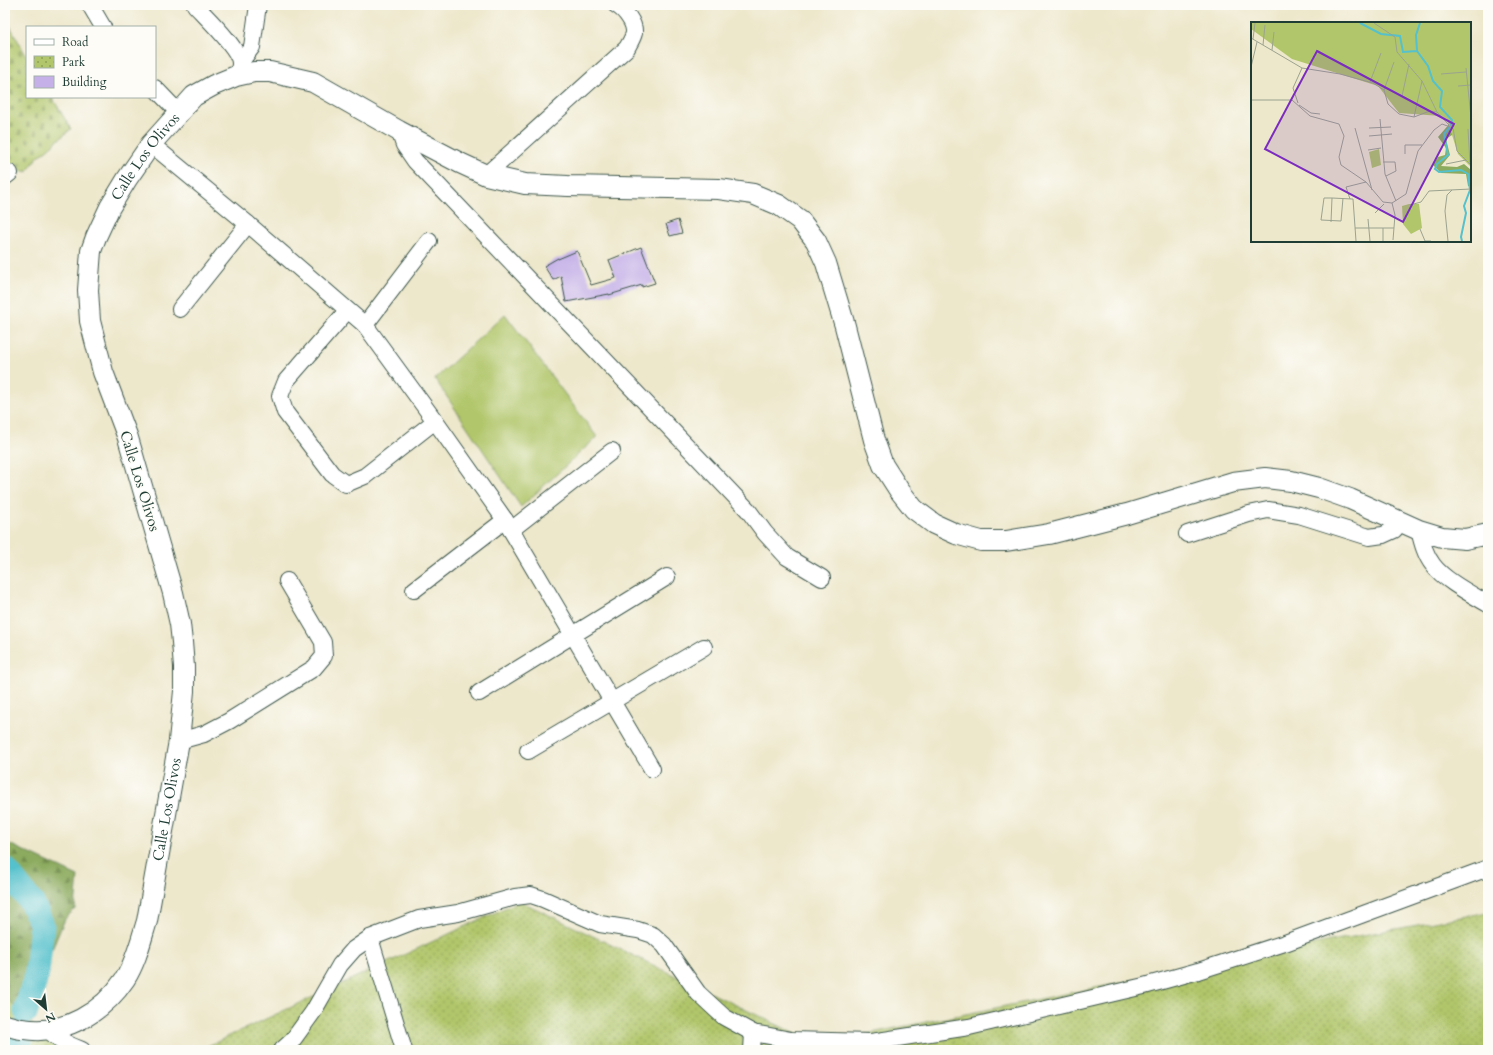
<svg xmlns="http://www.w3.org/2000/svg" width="1493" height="1055" viewBox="0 0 1493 1055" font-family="Cardo,serif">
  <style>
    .grass { fill: #b1c66a; stroke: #68824f }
    .forest { fill: url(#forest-firs); stroke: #567449 }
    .cemetery { fill: url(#cemetery-stones); stroke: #68824f }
    .park { fill: url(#park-dots); stroke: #68824f }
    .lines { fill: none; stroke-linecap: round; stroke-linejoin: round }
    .river { stroke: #54c1cc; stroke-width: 25 }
    .building { fill: #c5b1e8 }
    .minor-casing { stroke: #3e564b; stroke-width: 18 }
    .tertiary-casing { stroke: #3e564b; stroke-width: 22 }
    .minor { stroke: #fff; stroke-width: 16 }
    .tertiary { stroke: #fff; stroke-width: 20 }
    .labels { text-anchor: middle; stroke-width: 3; stroke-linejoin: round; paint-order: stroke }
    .street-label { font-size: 15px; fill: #1f3d34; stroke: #fdfcf7 }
    .inset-river { fill: none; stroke: #54c1cc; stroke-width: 2 }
    .inset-road { fill: none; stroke: #9ba38f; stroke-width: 1 }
    .view { fill: #7b2cbf; fill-opacity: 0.15; stroke: #7b2cbf; stroke-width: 2 }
    .inset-edge { fill: none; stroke: #1f3d34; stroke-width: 2 }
  </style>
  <defs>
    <pattern id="forest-firs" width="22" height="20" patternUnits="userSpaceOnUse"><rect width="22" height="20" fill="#8cab5e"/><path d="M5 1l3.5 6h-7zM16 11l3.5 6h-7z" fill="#728c4e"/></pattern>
    <pattern id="cemetery-stones" width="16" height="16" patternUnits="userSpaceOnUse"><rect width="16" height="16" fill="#b1c66a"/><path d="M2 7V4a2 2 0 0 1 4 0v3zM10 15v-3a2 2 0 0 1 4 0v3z" fill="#8fa258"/></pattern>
    <pattern id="park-dots" width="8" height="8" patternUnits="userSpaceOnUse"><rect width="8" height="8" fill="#b1c66a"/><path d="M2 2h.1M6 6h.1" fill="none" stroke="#8fa258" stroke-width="1.8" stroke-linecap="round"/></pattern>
  </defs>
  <rect width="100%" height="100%" fill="#fdfcf7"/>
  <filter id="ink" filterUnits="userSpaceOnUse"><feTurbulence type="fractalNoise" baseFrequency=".025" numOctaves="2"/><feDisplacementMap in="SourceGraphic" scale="8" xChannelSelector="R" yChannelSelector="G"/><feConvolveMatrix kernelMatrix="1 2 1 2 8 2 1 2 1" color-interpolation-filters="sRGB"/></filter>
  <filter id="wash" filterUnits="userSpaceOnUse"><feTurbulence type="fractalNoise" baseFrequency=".012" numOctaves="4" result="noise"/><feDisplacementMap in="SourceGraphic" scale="16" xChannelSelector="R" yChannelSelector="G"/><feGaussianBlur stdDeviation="0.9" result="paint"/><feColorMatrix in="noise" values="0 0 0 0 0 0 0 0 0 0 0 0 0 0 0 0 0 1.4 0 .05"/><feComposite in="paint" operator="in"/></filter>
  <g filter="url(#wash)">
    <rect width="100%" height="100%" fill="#ede7cb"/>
    <path class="grass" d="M505 314 597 437 521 507 435 379Z"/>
    <path class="forest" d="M5 842 78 876 75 909 65 919 50 954 27 1037 5 1050V905L7 893 5 890Z"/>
    <path class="cemetery" d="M5 17 27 57V97H52L71 129 37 158 27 172 9 167 5 170Z"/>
    <g class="park">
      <path d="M520 901 817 1044 1298 947 1488 912V1050H199Z"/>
      <path d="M5 996 38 1030 63 1050H5Z"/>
    </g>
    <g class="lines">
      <g class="river">
        <path d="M5 869 32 903 42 925 37 973 26 1011"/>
        <path d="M20 1050V1032"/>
      </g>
    </g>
    <g id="blocks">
      <g class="building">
        <path d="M678 220 682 233 670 236 666 224Z"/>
        <path d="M641 247 655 283 642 287V285L609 295V294L566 302 561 276 553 280 544 266 558 258V259L577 251 591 285 616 278 609 260Z"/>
      </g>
    </g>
  </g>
  <g filter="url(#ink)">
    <use href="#blocks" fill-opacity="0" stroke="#3e564b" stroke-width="1"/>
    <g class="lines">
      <defs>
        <g id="minor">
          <path d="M90 5 103 27"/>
          <path d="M195 5C205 16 241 50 240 64 240 68 238 72 236 76"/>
          <path d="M240 63 252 47 258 5"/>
          <path d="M155 88 178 112"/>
          <path d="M399 131 404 145 415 161 748 510 765 533 787 557 822 578"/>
          <path d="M151 144 248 224 365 325 435 421 505 520 652 769"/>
          <path d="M486 175 627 48C629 44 633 38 634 33 635 23 625 10 616 5"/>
          <path d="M5 177 10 173"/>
          <path d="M180 309 248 224"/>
          <path d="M347 311 286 381 280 396 285 412 332 474 346 484 365 476 435 421"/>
          <path d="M365 325 429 241"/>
          <path d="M511 530 612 451"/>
          <path d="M1419 530C1422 542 1425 555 1433 565 1444 580 1471 594 1488 604"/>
          <path d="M1187 534 1249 514 1268 510 1299 515 1369 537 1383 535 1394 530 1401 522"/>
          <path d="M414 590 505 520"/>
          <path d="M479 693 667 577"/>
          <path d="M179 741 204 734 229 721 314 668 324 656 323 642 287 581"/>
          <path d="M528 751 704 647"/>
          <path d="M370 938 404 1050"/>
          <path d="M47 1029C57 1039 68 1045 82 1050"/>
          <path d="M282 1050 292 1041 313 1012 340 965 354 949 370 938 419 919 458 913 515 897 531 895 543 899 600 924 638 930 653 935 664 945 698 993 724 1017 753 1033 791 1040 871 1042 969 1027 1144 986 1198 971 1285 943 1488 868"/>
          <path d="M752 1050 753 1033"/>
        </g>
        <g id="tertiary">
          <path id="s1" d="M5 1025C11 1026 17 1029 23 1029 64 1036 103 1012 125 979 136 962 141 940 147 921L179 741 184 691V667L182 642 180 624 173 593 128 438 103 372 90 321 88 290 91 251 96 237 110 207 127 179 151 144 194 96 214 85 236 76 254 72H270L313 82 399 131 460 163 486 175 525 184 568 186 719 189 753 194 779 205 800 220 816 241 826 263 845 326 874 440 883 465 899 490 914 509 934 524 956 534 981 541H1006L1049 534 1127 514 1233 482 1265 478 1291 481 1319 488 1350 499 1419 530 1442 537 1465 539 1488 534"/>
        </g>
      </defs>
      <use href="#minor" class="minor-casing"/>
      <use href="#tertiary" class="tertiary-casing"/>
      <use href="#minor" class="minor"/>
      <use href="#tertiary" class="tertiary"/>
    </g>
  </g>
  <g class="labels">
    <g class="street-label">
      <text dy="5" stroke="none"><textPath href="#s1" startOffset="997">Calle Los Olivos</textPath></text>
      <text transform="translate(140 481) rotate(73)" y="5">Calle Los Olivos</text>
      <text dy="5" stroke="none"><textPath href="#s1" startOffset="314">Calle Los Olivos</textPath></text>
    </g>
  </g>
  <g transform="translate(1251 22)">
    <rect width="220" height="220" fill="#ede7cb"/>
    <path d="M128 127 130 143 121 146 118 130Z" fill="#b1c66a"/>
    <path d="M95 1H119L125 8 133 10 137 4 153 16 151 25 154 29 159 28 162 23 165 1H171L167 29 175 38 184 60 197 75 207 97 204 111 195 117 199 133 190 144 206 145 213 142 220 148V165L217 164 215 152 190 151 182 143 187 135 194 133 195 126 187 115 200 100 187 84 188 75 177 53 158 35 144 27 142 17 120 11 114 13Z" fill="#8cab5e"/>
    <path d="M158 182H168L171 206 160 212 152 202 151 184Z" fill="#b1c66a"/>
    <path d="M0 1H220V145L207 132 196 97 190 94 148 91 127 64 41 37 0 7Z" fill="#b1c66a"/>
    <path class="inset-river" d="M109 1 130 12 149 14 152 30 166 29M169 1 165 13 166 29 177 44 182 59 191 69 189 85 201 98 200 104M199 105 193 112 197 133 186 142 184 147 188 150 210 148 217 152 219 168 213 184 215 191 210 215 211 219"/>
    <path class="inset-road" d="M123 1 144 15 146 30 171 59 186 90 198 103M0 16 51 46 89 52 122 61 133 68 137 82 148 92 163 95 179 89 186 90M2 17 4 1M12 23 14 3M21 28 23 10M0 45 6 20M215 46 220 96M190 52 215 50M119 60 130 31M207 64 220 63M133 68 143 40M151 74 158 42M0 78H41L59 94 88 102 93 114 88 135 90 143 115 160 132 180 141 181 155 172 167 129 183 108 191 102 202 106 206 129 220 143M47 81 42 66 51 46M48 83 60 91 69 92M163 95 171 59M129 97 134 152 145 179M104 106 121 168M118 106 140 105M217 107 219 142M118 114 141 112M117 128 130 126M154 132V123H171M132 140H144L145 149 135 154M195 142 215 138M92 176 90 199 70 198 73 176H81L101 177H102L105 219M99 177 95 165 115 160M141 181 144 193 142 218M159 183 170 180 178 169 220 167M124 191 133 182M117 197 119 219M80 200 81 176M104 206H143M169 207 174 219H180M132 219V206M197 219 194 189 196 173 201 168"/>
    <path class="view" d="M66 29 203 102 152 200 14 127Z"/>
    <rect width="220" height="220" class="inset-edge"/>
  </g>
  <rect width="1493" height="1055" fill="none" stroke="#fdfcf7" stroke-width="20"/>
  <rect x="26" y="26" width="130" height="72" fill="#fdfcf7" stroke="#a4b0a9"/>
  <rect x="34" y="39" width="20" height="6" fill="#ffffff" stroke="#a4b0a9"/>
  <text x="62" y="46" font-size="12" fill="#1f3d34">Road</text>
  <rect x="34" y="56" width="20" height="12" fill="url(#park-dots)" stroke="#a4b0a9"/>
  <text x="62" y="66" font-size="12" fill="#1f3d34">Park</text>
  <rect x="34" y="76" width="20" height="12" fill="#c5b1e8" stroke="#a4b0a9"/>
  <text x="62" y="86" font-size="12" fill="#1f3d34">Building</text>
  <g transform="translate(46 1009) rotate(152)" stroke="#fdfcf7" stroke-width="3" paint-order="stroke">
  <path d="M0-3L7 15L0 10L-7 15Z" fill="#1f3d34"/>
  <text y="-6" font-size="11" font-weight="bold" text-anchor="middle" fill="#1f3d34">N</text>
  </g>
</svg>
